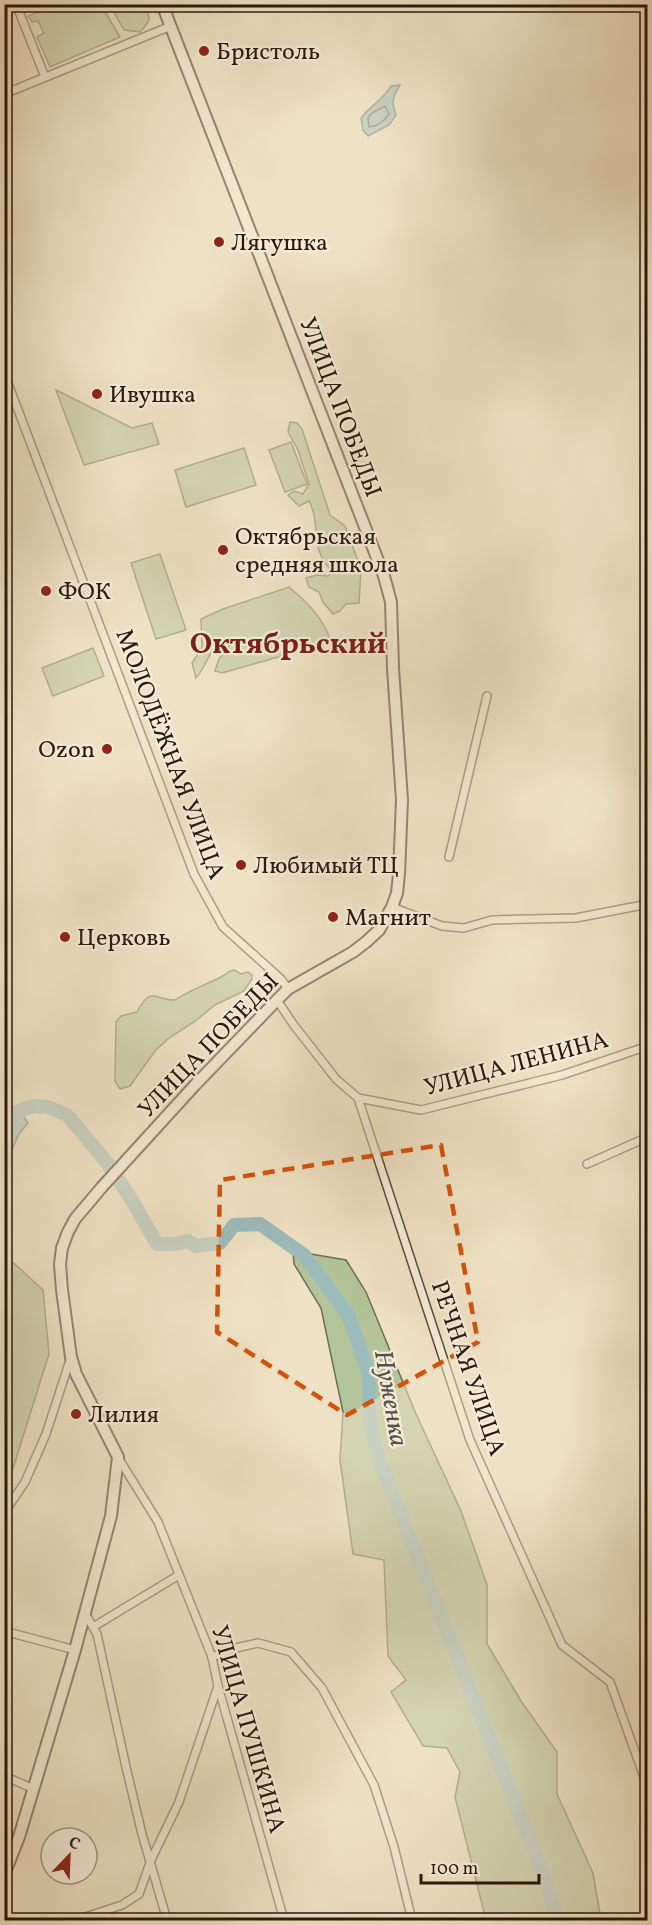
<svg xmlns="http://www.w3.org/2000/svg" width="652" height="1925" viewBox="0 0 652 1925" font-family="Vollkorn,serif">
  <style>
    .green { fill: #b2c499; stroke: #6f6e52; stroke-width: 1.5 }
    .water { fill: #9cbcbc; stroke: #6f7a75; stroke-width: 1.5 }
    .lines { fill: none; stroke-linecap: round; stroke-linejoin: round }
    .shore { stroke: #646a64; stroke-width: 1.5 }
    .river { stroke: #9cbcbc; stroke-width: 14 }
    .street-casing { stroke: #5d4a39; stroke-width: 10 }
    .secondary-casing { stroke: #2c180b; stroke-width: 14 }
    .street { stroke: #f5ecd9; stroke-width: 7 }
    .secondary { stroke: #f5ecd9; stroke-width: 10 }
    .marked { fill: none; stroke: #d5520c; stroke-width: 4.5; stroke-dasharray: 12 8; stroke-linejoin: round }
    .poi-dot { fill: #8f2418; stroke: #f5ecd9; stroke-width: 2 }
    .labels { text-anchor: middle; stroke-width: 4.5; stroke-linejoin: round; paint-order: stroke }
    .poi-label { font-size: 24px; fill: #2c180b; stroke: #f5ecd9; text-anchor: start }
    .street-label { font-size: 24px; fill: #2c180b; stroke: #f5ecd9 }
    .water-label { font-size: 26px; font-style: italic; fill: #535149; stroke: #f5ecd9 }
    .district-label { font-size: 30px; font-weight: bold; fill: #7a1f14; stroke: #f5ecd9 }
  </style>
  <rect width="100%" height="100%" fill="#efe2c4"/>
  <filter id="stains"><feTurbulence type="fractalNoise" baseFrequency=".00333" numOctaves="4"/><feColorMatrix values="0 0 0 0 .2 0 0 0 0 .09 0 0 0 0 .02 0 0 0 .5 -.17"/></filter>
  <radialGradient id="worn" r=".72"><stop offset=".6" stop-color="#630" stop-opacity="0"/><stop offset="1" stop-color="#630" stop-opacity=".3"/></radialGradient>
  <g class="green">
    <path d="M60 4 101 5 120 37 50 67 37 37 44 33 38 21 32 22 28 16Z"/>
    <path d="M110 5H146C151 20 150 21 140 32L124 30Z"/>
    <path d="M56 390 132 428 152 423 159 444 84 465Z"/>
    <path d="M290 422 297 423 302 429 330 515 345 526 361 569 359 603 346 604 340 611 333 614 323 602 319 592 309 587 306 578 317 575 328 576 333 572C308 549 322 525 309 501L299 506 288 495 294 491 303 494 309 484 298 450 288 432Z"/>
    <path d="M291 442 307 484 285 492 269 450Z"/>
    <path d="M244 448 256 485 186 507 175 470Z"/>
    <path d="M160 554 186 630 156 639 131 563Z"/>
    <path d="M289 587C308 603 324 619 331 642L222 673 215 671 219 659 232 642 229 638C209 644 209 663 196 678L192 663 202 647 201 619 223 609Z"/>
    <path d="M93 648 104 676 53 696 42 668Z"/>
    <path d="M234 970 241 974 248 972 252 975V979L244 991 215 1005 194 1022 169 1038 155 1051 130 1086 120 1089 115 1081 116 1022 121 1016 137 1012C151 985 155 1000 175 1000 190 990 205 985 221 977 226 974 228 971 234 970Z"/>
    <path d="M293 1251 346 1260 366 1292 416 1414 461 1511 487 1585V1644L521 1701 557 1752V1794L593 1873 601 1920H486L455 1797 460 1772 447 1748 423 1746 391 1692 406 1680 388 1656 384 1560 353 1554 340 1460 343 1412 321 1308 294 1264Z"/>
    <path d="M5 1255 43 1290 49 1354 9 1481 4 1477Z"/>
  </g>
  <g class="water">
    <path d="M400 85C393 96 391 102 396 115L389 125 368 136 363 130 361 118C372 104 382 101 391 86Z"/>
    <path d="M5 1101 20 1111 28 1123 19 1134 5 1165Z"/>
  </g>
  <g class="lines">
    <path class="shore" d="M385 106 389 114C385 120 377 127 369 127L368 118 372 113Z"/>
    <path class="river" d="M4 1117 33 1106 48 1107 67 1115 105 1160 130 1197 157 1244H174L188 1241 196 1246 220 1243 234 1225 260 1224 304 1255 349 1316 369 1375 370 1422 379 1460 535 1853 558 1920"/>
    <defs>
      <g id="street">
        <path d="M16 4 45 77"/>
        <path d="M4 94 171 26"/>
        <path d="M4 373 194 874 223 927 281 979 288 989"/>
        <path d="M449 857 487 696"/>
        <path d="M392 907 442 926 464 928 492 920 576 918 648 904"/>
        <path d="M277 1000 293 1024 336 1079 358 1098 421 1110 562 1075 648 1046"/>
        <path d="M358 1098 470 1440 562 1645 610 1682 648 1788"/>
        <path d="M587 1164 648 1137"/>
        <path d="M119 1459 158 1522 212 1657 218 1686 284 1920"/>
        <path d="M4 1513 25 1482 46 1434 71 1357"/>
        <path d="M85 1613 97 1634 126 1767 142 1834 167 1920"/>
        <path d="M93 1627 179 1575"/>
        <path d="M4 1631 75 1650"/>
        <path d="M212 1657 236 1648 258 1643 291 1652 322 1688 374 1785 394 1847 412 1920"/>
        <path d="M4 1776 34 1789"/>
        <path d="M76 1920 122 1905 139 1894 151 1860 179 1802 218 1686"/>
      </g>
      <path id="secondary" d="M4 1875 19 1837 75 1650 111 1516 118 1457 76 1374 71 1357 62 1290 60 1264 62 1248 68 1232 75 1219 102 1187 195 1085 277 1000 288 989 353 952 366 942 379 930 392 907 397 893 399 874 402 800 393 668 391 602 384 576 162 4"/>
    </defs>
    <use href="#street" class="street-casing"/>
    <use href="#secondary" class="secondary-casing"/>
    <use href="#street" class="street"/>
    <use href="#secondary" class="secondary"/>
  </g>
  <path d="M0 0H652V1925H0ZM441 1145 478 1342 347 1415 217 1332 220 1180Z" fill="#efe2c4" fill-opacity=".55" fill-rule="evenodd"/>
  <path class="marked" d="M441 1145 478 1342 347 1415 217 1332 220 1180Z"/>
  <g class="poi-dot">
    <circle cx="204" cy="51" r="6"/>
    <circle cx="219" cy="242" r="6"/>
    <circle cx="97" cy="394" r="6"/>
    <circle cx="223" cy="550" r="6"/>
    <circle cx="46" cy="591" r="6"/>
    <circle cx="107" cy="749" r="6"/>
    <circle cx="241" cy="865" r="6"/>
    <circle cx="333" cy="917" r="6"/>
    <circle cx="65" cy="937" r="6"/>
    <circle cx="76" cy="1414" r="6"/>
  </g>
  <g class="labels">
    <g class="poi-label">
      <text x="216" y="59">Бристоль</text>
      <text x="231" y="250">Лягушка</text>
      <text x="109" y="402">Ивушка</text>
      <text x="235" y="544">Октябрьская<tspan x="235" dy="28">средняя школа</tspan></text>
      <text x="58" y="599">ФОК</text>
      <text x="95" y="757" text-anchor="end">Ozon</text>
      <text x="253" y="873">Любимый ТЦ</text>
      <text x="345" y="925">Магнит</text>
      <text x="77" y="945">Церковь</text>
      <text x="88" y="1422">Лилия</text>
    </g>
    <g class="street-label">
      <text transform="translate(341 407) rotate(69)" y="8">УЛИЦА ПОБЕДЫ</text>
      <text transform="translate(171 754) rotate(69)" y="8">МОЛОДЁЖНАЯ УЛИЦА</text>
      <text transform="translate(208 1045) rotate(-46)" y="8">УЛИЦА ПОБЕДЫ</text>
      <text transform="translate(516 1063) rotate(-15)" y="8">УЛИЦА ЛЕНИНА</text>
      <text transform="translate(469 1368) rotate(71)" y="8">РЕЧНАЯ УЛИЦА</text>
      <text transform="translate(249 1729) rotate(74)" y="8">УЛИЦА ПУШКИНА</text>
    </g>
    <g class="water-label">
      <text transform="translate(392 1398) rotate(80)" y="9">Нуженка</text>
    </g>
    <g class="district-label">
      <text x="288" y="653">Октябрьский</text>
    </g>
  </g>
  <rect width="652" height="1925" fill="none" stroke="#efe2c4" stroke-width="24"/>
  <rect x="6" y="6" width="640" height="1913" fill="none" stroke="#2c180b" stroke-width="3"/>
  <rect x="12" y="12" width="628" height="1901" fill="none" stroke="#2c180b" stroke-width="1.5"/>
  <g transform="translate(69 1856) rotate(23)"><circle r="28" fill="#f5ecd9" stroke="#a59787" stroke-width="1.5"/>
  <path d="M0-4.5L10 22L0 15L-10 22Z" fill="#8f2418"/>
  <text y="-9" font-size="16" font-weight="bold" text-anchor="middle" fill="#2c180b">С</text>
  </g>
  <path d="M421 1874v9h118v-9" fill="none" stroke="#2c180b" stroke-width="3"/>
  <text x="430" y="1874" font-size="18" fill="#2c180b" stroke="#f5ecd9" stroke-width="4.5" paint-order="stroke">100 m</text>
  <rect width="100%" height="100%" filter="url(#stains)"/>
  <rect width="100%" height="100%" fill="url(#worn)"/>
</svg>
